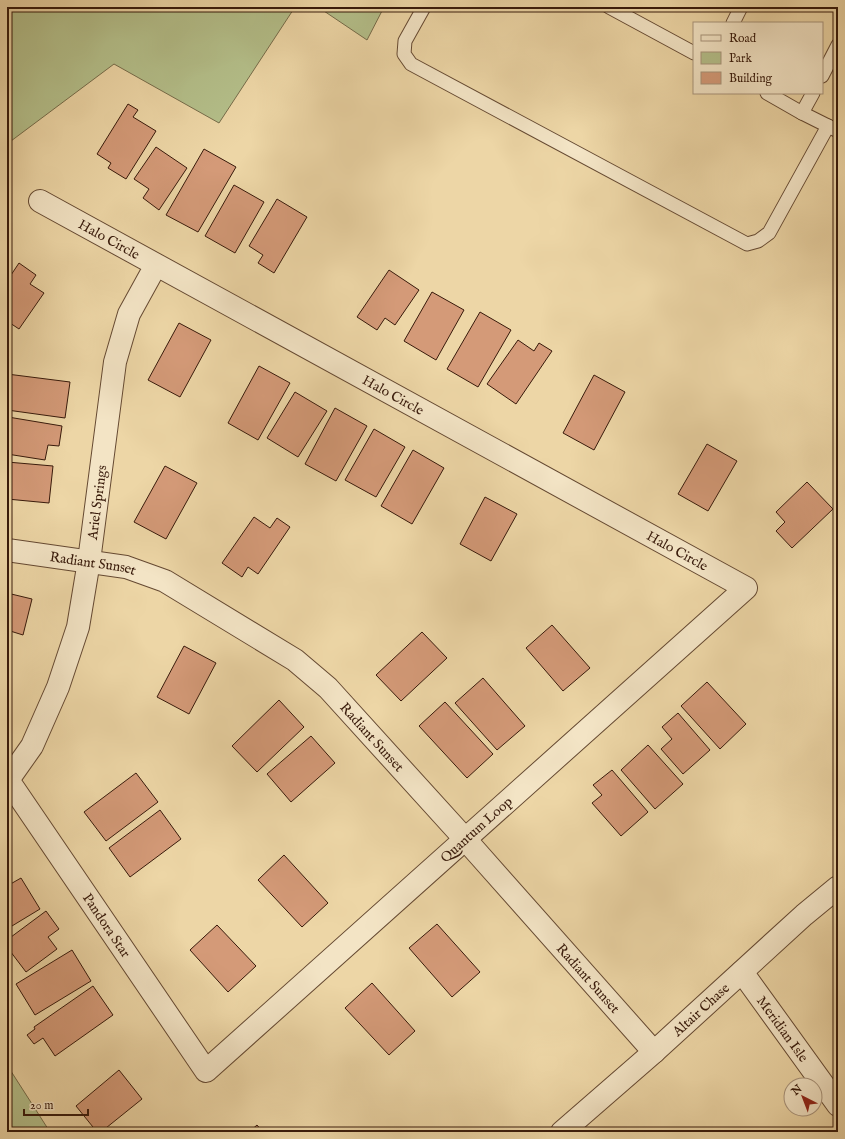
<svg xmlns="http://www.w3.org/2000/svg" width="845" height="1139" viewBox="0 0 845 1139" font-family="'IM FELL English',serif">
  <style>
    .green { fill: #b4bf8a; stroke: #766c4a }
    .building { fill: #d49a78; stroke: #381a0b }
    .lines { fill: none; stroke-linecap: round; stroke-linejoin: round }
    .lane-casing { stroke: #654932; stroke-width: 15 }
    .street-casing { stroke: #654932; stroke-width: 24 }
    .lane { stroke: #f3e4c5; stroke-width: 13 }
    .street { stroke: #f3e4c5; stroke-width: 22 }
    .labels { text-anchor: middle; stroke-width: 4; stroke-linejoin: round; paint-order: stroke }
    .street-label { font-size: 14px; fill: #381a0b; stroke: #f3e4c5 }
  </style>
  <rect width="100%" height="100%" fill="#edd6a6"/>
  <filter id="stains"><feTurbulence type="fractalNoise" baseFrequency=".005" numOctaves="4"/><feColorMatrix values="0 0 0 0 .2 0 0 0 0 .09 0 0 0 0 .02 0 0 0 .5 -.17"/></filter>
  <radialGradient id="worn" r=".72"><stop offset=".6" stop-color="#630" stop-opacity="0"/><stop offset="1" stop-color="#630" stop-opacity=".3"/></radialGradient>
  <g class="green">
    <path d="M7 7H295L219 123 114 64 7 144Z"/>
    <path d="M318 7H384L367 40Z"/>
    <path d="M7 1065 50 1132H7Z"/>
  </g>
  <g class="building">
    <path d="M128 104 138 110 133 117 156 131 126 179 108 168 111 163 97 154Z"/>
    <path d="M156 147 187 168 159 210 143 198 149 189 134 179Z"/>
    <path d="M204 149 236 167 198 232 166 215Z"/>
    <path d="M234 185 264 202 235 253 205 236Z"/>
    <path d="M277 199 307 217 274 273 258 263 263 255 249 246Z"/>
    <path d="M19 263 36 275 30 284 44 293 19 329 7 321V281Z"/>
    <path d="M389 270 419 290 395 325 385 318 377 330 357 317Z"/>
    <path d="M432 292 464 310 436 360 404 341Z"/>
    <path d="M480 312 511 330 478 387 447 369Z"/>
    <path d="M179 323 211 340 180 397 148 380Z"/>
    <path d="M518 340 534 351 539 343 552 351 516 404 487 384Z"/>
    <path d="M259 366 290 383 258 440 228 423Z"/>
    <path d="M7 374 70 382 65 418 7 410Z"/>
    <path d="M594 375 625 392 594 450 563 433Z"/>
    <path d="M295 392 327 411 298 457 267 438Z"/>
    <path d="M335 408 367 426 336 481 305 464Z"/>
    <path d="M8 417 62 426 59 446 48 445 45 460 7 454Z"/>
    <path d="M374 429 405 447 376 497 345 480Z"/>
    <path d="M707 444 737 461 708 511 678 494Z"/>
    <path d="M413 450 444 468 412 524 381 506Z"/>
    <path d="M7 462 53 466 49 503 7 499Z"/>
    <path d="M165 466 197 483 166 539 134 522Z"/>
    <path d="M807 482 833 509 792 548 776 531 785 522 776 512Z"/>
    <path d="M485 497 517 514 491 561 460 544Z"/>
    <path d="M254 517 270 528 277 518 290 527 258 574 248 567 242 577 222 563Z"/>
    <path d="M7 593 32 599 23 635 7 630Z"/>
    <path d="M552 625 590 668 563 691 526 648Z"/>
    <path d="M422 632 447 658 401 701 376 675Z"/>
    <path d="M184 646 216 663 189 714 157 697Z"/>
    <path d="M483 678 525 726 497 750 455 703Z"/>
    <path d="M707 682 746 724 720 749 681 706Z"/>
    <path d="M279 700 304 727 257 772 232 746Z"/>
    <path d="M445 702 493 754 467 778 419 726Z"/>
    <path d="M678 713 710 750 683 774 661 749 672 739 662 727Z"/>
    <path d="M311 736 335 763 291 802 267 774Z"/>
    <path d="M648 745 683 784 655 809 621 770Z"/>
    <path d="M612 770 648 812 621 836 592 803 602 795 593 785Z"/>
    <path d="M136 773 158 802 106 841 84 812Z"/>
    <path d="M160 810 181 839 130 877 109 848Z"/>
    <path d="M284 855 328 903 302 927 258 880Z"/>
    <path d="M21 878 40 909 7 929V886Z"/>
    <path d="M46 911 59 929 48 937 57 949 26 972 7 947V940Z"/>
    <path d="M437 924 480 972 452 997 409 948Z"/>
    <path d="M217 925 256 966 228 992 190 950Z"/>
    <path d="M72 950 91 981 35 1015 16 984Z"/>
    <path d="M372 983 415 1031 389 1055 345 1008Z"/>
    <path d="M93 986 113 1015 55 1056 43 1038 34 1044 27 1035 35 1029 34 1027Z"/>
    <path d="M119 1070 142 1099 101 1132H97L76 1106Z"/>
    <path d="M257 1125 263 1132H249Z"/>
  </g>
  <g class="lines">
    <defs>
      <g id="lane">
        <path d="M424 7 405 41 404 54 411 64 747 244 758 241 769 233 828 126"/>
        <path d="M609 7 694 53"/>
        <path d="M733 23 741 7"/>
        <path d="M822 76 838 45"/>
        <path d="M767 93 802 113"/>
        <path d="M813 93 802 113 838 131"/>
      </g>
      <g id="street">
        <path id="s1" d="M40 201 746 588 206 1071 8 780 32 746 58 687 78 627 89 561 115 362 129 314 156 265"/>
        <path id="s2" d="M7 550 126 567 165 581 295 660 328 688 465 839 654 1052"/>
        <path id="s3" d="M742 972 838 1105"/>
        <path id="s4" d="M562 1132 654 1052 804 915 838 887"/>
      </g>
    </defs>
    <use href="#lane" class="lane-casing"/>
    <use href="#street" class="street-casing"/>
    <use href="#lane" class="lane"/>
    <use href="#street" class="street"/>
  </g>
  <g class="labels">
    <g class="street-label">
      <text dy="5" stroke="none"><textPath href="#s1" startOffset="79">Halo Circle</textPath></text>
      <text dy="5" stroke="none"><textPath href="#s1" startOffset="403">Halo Circle</textPath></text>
      <text dy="5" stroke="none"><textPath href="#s1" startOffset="2177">Ariel Springs</textPath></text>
      <text dy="5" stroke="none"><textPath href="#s1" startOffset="727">Halo Circle</textPath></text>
      <text dy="5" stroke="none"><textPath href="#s2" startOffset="87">Radiant Sunset</textPath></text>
      <text dy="5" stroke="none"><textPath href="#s2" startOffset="423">Radiant Sunset</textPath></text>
      <text transform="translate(476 829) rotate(-42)" y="5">Quantum Loop</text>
      <text transform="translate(107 925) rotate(56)" y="5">Pandora Star</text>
      <text dy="5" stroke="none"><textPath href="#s2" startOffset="747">Radiant Sunset</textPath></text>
      <text dy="5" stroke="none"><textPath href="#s4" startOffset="185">Altair Chase</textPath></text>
      <text dy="5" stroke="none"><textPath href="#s3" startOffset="70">Meridian Isle</textPath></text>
    </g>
  </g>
  <rect width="845" height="1139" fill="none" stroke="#edd6a6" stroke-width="24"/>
  <rect x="8" y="8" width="829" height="1123" fill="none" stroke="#381a0b" stroke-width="2"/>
  <rect x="12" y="12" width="821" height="1115" fill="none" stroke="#381a0b"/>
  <rect x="693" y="22" width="130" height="72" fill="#f3e4c5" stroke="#a8937b"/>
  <rect x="701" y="35" width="20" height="6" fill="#f3e4c5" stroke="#a8937b"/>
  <text x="729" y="42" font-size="12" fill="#381a0b">Road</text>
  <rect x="701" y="52" width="20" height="12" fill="#b4bf8a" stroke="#a8937b"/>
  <text x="729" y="62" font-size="12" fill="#381a0b">Park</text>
  <rect x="701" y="72" width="20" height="12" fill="#d49a78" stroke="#a8937b"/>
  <text x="729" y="82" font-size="12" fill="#381a0b">Building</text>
  <g transform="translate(803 1097) rotate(318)"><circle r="19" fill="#f3e4c5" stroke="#a8937b"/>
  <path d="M0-3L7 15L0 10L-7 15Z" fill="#8f2418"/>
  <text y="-6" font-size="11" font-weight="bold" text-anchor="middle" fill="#381a0b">N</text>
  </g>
  <path d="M24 1109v6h64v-6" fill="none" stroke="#381a0b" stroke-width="2"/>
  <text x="30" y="1109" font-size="12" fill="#381a0b" stroke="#f3e4c5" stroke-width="3" paint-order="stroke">20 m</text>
  <rect width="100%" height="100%" filter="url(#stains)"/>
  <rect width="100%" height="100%" fill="url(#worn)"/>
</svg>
